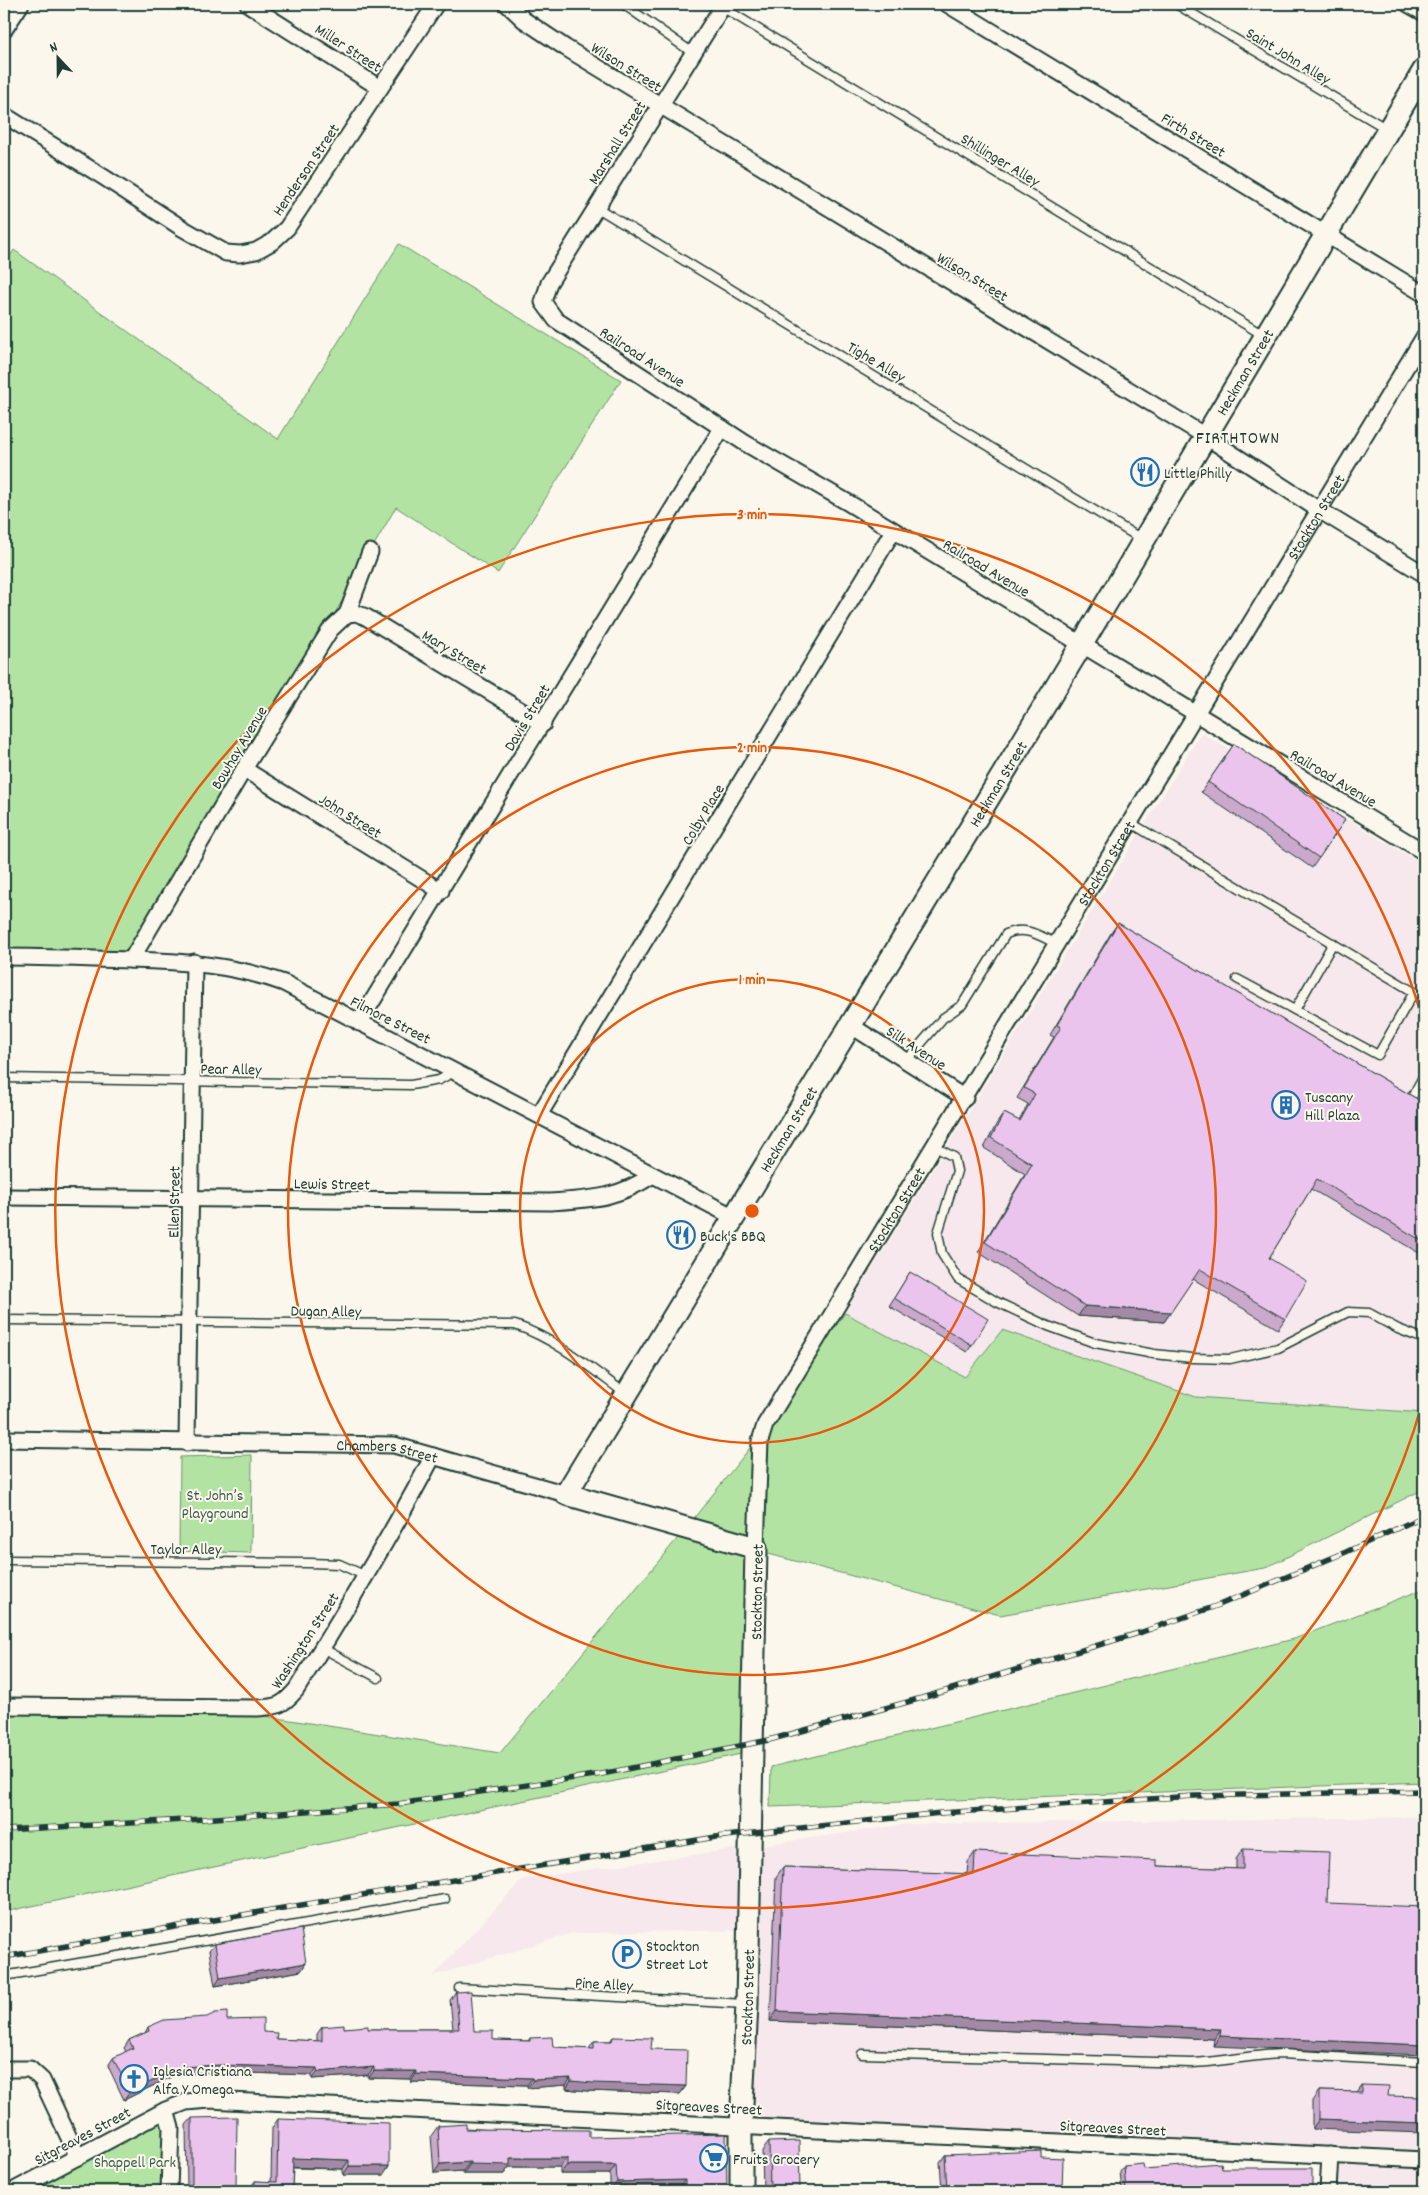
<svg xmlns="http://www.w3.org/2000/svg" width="1428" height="2195" viewBox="0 0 1428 2195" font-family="Dekko,sans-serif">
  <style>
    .built { fill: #f6e8ec }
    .green { fill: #b3e3a3; stroke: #69906c }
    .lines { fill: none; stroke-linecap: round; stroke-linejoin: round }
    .lane-casing { stroke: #1f3d34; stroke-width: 11 }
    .street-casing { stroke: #1f3d34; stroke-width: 19 }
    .secondary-casing { stroke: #1f3d34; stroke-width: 25 }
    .lane { stroke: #fbf7ec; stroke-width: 8 }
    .street { stroke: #fbf7ec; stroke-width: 15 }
    .secondary { stroke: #fbf7ec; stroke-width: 21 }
    .rail-casing { stroke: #1f3d34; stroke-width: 5.5 }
    .rail { stroke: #fbf7ec; stroke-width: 4; stroke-dasharray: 11; stroke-linecap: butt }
    .wall { fill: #caa9cc; stroke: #1f3d34 }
    .shaded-wall { fill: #a489a6; stroke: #1f3d34 }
    .building { fill: #ebc4ed; stroke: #1f3d34 }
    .ring { fill: none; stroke: #e8590c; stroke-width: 2.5 }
    .labels { text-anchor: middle; stroke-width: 4; stroke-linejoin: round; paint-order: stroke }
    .street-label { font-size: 16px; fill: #1f3d34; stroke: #fbf7ec }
    .poi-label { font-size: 16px; fill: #1f3d34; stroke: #fbf7ec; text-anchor: start }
    .park-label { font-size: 16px; fill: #3d5e4a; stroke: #fbf7ec }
    .neighbourhood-label { font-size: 18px; letter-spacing: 1px; fill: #1f3d34; stroke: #fbf7ec }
    .centre { fill: #e8590c; stroke: #fbf7ec; stroke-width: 2.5 }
    .ring-label { font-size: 15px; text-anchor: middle; font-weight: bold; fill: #e8590c; stroke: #fbf7ec; stroke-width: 4; stroke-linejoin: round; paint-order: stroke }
  </style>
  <rect width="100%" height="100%" fill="#fbf7ec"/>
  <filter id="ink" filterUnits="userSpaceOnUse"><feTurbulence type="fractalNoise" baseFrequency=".02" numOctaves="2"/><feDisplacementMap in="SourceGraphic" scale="10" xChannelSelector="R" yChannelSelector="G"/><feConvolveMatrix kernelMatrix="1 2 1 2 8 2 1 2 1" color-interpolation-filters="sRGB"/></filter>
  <g filter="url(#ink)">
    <g class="built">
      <path d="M1201 733 1424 865V1413L1196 1397 1002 1330 965 1378 845 1313Z"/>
      <path d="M1424 1817V2191H1330L1331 2159 741 2134 749 1930 572 1933 433 1976 523 1879 910 1824Z"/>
    </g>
    <g class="green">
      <path d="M399 244 621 380 498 573 396 507 139 954H4V267L14 250 278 439Z"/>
      <path d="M845 1313 965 1377 1002 1330 1196 1397 1424 1413V1489L1265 1568 1000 1615 757 1551 755 1751 4 1912V1711L252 1714 500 1753 686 1528 757 1439Z"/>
      <path d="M252 1455 251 1553 179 1551 180 1457Z"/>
      <path d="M1424 1589V1782L770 1807 771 1767 1294 1639Z"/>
      <path d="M166 2110 165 2191H22Z"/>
    </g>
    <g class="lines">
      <defs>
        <g id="lane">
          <path d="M623 4 693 53"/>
          <path d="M1176 4 1387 129"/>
          <path d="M722 7 1263 335"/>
          <path d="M596 207 1143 540"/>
          <path d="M1131 823 1424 998"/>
          <path d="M1237 979 1378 1055 1414 992"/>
          <path d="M1295 1010 1333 943"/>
          <path d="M906 1061 943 1018 962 1005 1006 934C1025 925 1040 936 1057 944"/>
          <path d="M4 1078 411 1085 439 1080 454 1072"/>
          <path d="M1411 1099 1424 1075"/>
          <path d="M935 1147 954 1157 957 1171 938 1233 942 1254 958 1279 997 1302 1048 1326 1095 1343 1154 1354 1192 1358 1230 1359 1278 1348 1348 1312 1369 1313 1398 1329 1424 1339"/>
          <path d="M4 1320 515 1325C556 1339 592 1369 626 1394"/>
          <path d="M4 1560 310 1563 339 1564 366 1576"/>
          <path d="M322 1648 378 1678"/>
          <path d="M4 1976 445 1899"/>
          <path d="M459 1988 745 2004"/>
          <path d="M862 2054 1192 2063C1222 2062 1251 2055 1281 2054L1424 2062"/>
        </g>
        <g id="street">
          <path d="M248 4 380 88"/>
          <path d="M507 4 524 20 566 48 1205 436 1319 510 1424 574"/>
          <path d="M724 4 549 283 543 302 556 320 745 443 847 502 1424 852"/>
          <path d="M947 4 1424 294"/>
          <path d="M1408 4 1424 13"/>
          <path d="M4 30 21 4"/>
          <path d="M4 115 105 178 182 228 226 253 240 254 256 251 272 242 287 228 436 4"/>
          <path d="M347 614 356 613 366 617 543 724"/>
          <path d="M244 769 441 891"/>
          <path d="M4 957C46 957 88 959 130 960 182 961 234 965 284 983L734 1217"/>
          <path d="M131 960 244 769 330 630 347 614 370 552"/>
          <path d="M359 1023 722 428"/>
          <path d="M850 1025 965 1098"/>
          <path d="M539 1115 893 531"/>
          <path d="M4 1197 550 1202C593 1199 616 1199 653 1175"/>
          <path id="s1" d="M4 1439 394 1445 566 1494"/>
          <path d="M187 1443 194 962"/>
          <path id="s2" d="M756 1548 760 1441 765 1425 1424 337"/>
          <path d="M4 1706 258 1708C278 1707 283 1705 296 1690 344 1613 391 1536 433 1456"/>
          <path d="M4 2069H30L42 2080 78 2157"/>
          <path d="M166 2110 171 2128 169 2191"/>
          <path d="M13 2191 166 2110 186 2102 209 2100 1424 2160"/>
          <path d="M1328 2191 1330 2155"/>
        </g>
        <g id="secondary">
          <path id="s3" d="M741 2191V2125L747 2004 756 1548 566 1494 1082 644 1424 70"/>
        </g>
      </defs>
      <use href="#lane" class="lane-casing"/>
      <use href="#street" class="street-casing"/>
      <use href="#secondary" class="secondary-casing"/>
      <use href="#lane" class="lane"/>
      <use href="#street" class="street"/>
      <use href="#secondary" class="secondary"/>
      <defs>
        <g id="rail">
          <path d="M4 1830 203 1819 398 1804 602 1774 769 1740 922 1698 1142 1632 1219 1605 1346 1552 1424 1516"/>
          <path d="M4 1957 271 1910 716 1837 941 1813 1194 1796 1424 1791"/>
        </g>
      </defs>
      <use href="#rail" class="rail-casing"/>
      <use href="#rail" class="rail"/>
    </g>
    <g class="wall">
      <path d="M1234 744 1345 820 1312 868 1201 792Z"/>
      <path d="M1118 923 1424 1103V1256L1311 1189 1269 1258 1285 1319 1278 1329 1193 1279 1164 1322 1078 1316 978 1252 1025 1174 984 1148 997 1123 1004 1113 1019 1121 1028 1104 1017 1098 1054 1037 1050 1035 1111 933Z"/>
      <path d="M910 1272 972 1345 967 1352 889 1306Z"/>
      <path d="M1243 1849 1327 1903 1213 2046 1214 2039 770 2021 776 1877 783 1867 967 1874 968 1862 975 1852 1157 1866 1236 1869V1859Z"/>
      <path d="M215 1944 306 1963 301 1971 215 1986 209 1951Z"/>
      <path d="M456 1992 474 2031 493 2040 528 2041 530 2038 553 2047 589 2049 594 2041H610L613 2037 651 2049 686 2086 680 2094 587 2091 566 2089V2085L527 2088V2085L411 2082V2079L368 2078V2075L312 2079V2075L215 2072 175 2075 124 2100 108 2066 113 2058 126 2052 124 2048 129 2040 145 2033 148 2027 227 2020 263 2032 276 2039 317 2041V2034L322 2027 368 2029H453L450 2000Z"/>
      <path d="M1362 2085 1388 2096 1312 2129V2101L1319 2091 1357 2092Z"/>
      <path d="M192 2118 236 2186 232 2191H187L186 2125Z"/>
      <path d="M278 2119 383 2175H343V2169L293 2168 292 2191H248L255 2181 271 2182 272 2128Z"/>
      <path d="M438 2126 589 2137 727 2191H678V2189L610 2187V2174H560V2167H509L504 2174H463V2171L434 2173 431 2136Z"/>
      <path d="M769 2142 800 2191H763L762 2151Z"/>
      <path d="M945 2155 1041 2157 1062 2191H942L940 2162Z"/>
      <path d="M1124 2166 1144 2169 1222 2168 1312 2191H1122L1120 2172Z"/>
    </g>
    <g class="shaded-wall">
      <path d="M1085 1306 1171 1312 1164 1322 1078 1316Z"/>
      <path d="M306 1963 301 1971 215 1986 220 1978Z"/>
      <path d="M777 2011 1221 2029 1214 2039 770 2021Z"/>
      <path d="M1220 2036 1424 2045V2055L1213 2046Z"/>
      <path d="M220 2065 317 2068 312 2075 215 2072 175 2075 124 2100 130 2092 181 2067Z"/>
      <path d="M374 2067 368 2075 312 2079 318 2072Z"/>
      <path d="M374 2071H416L411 2079 368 2078Z"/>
      <path d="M416 2074 532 2078 527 2085 411 2082Z"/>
      <path d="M571 2078 566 2085 527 2088 533 2080Z"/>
      <path d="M571 2081 686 2086 680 2094 587 2091 566 2089Z"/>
      <path d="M1319 2119 1424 2123V2133L1312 2129Z"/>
      <path d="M293 2158 349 2160 343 2169 287 2167Z"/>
      <path d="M510 2158H567L560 2167H509L504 2174H463L470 2164Z"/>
      <path d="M470 2162 463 2171 434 2173 440 2164Z"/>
      <path d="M567 2165H616L610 2174H560Z"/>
      <path d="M349 2166H389L383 2175H343Z"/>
      <path d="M685 2180 678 2189 610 2191 617 2182Z"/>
      <path d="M192 2186H236L232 2191H188Z"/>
      <path d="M1045 2190 1043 2191H1005Z"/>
    </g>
    <g class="building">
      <path d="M1234 744 1345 820 1319 858 1208 782Z"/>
      <path d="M1118 923 1424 1103V1242L1317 1179 1269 1258 1307 1281 1285 1319 1200 1269 1171 1312 1085 1306 985 1242 1032 1164 991 1138 1004 1113 1020 1121 1035 1094 1024 1088 1061 1027 1057 1025Z"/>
      <path d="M910 1272 988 1319 972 1345 894 1298Z"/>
      <path d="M1243 1849 1329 1852 1327 1903 1424 1907V2045L1220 2036 1221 2029 777 2011 783 1867 974 1874 975 1852 1157 1860V1866L1243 1869Z"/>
      <path d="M301 1929 306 1963 220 1978 215 1944Z"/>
      <path d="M471 1991 474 2031H493V2040L530 2041V2038L552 2037 553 2047 594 2049V2041H612L613 2037 652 2038 651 2049 687 2050 686 2086 593 2083 571 2081V2078L533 2080 532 2078 416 2074V2071H374V2067L318 2072 317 2068 220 2065 181 2067 130 2092 113 2058 133 2048 129 2040 149 2031 148 2027 164 2020 207 2017 215 2013 227 2012V2020L263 2019V2032L277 2033 276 2039 322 2041V2027L344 2025V2028L368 2026V2029H459L456 1992Z"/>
      <path d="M1362 2085 1389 2086 1388 2096 1424 2097V2123L1319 2119V2091L1362 2092Z"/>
      <path d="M237 2117 236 2186H192V2118Z"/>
      <path d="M278 2119 389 2123V2166H349V2160L293 2158 292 2191H255V2181L277 2182Z"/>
      <path d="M466 2124V2129L589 2130V2137L726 2134 727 2191H685V2180L617 2182 616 2165H567V2158H510V2165L470 2164V2162L440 2164 438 2126Z"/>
      <path d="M799 2141 800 2191H770L769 2142Z"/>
      <path d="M1041 2151V2157L1063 2158 1062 2191H1045V2190L1005 2191H947L945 2155Z"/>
      <path d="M1221 2163 1222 2168H1312V2191H1126L1124 2166 1143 2164 1144 2169Z"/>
      <path d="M626 2186V2191H607V2188Z"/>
    </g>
  </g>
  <g class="ring">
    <circle cx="752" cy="1211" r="232"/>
    <circle cx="752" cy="1211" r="464"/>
    <path d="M1424 1397A697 697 0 1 1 1424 1025"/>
  </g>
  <defs>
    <symbol id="restaurant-ring" viewBox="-11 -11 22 22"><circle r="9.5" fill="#fbf7ec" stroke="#1f6fb2" stroke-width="1.5"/><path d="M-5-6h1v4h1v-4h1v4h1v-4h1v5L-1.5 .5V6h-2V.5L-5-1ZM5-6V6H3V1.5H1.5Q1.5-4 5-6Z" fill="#1f6fb2"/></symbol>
    <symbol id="building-ring" viewBox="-11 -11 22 22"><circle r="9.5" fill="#fbf7ec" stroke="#1f6fb2" stroke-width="1.5"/><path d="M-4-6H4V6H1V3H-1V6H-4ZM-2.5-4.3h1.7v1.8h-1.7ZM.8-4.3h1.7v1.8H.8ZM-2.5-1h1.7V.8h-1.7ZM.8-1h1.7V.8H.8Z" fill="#1f6fb2"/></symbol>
    <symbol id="parking-ring" viewBox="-11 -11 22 22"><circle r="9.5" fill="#fbf7ec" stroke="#1f6fb2" stroke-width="1.5"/><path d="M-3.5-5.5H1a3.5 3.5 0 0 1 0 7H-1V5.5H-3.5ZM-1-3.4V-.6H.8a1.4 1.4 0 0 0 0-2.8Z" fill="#1f6fb2"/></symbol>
    <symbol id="church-ring" viewBox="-11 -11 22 22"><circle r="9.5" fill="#fbf7ec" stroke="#1f6fb2" stroke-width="1.5"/><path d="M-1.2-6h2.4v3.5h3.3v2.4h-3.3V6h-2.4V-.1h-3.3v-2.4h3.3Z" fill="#1f6fb2"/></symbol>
    <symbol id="supermarket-ring" viewBox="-11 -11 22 22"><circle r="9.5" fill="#fbf7ec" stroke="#1f6fb2" stroke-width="1.5"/><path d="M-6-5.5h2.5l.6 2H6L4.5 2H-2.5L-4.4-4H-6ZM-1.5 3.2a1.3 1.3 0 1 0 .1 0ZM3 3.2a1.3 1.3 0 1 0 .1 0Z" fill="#1f6fb2"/></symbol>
  </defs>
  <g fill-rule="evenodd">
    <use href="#restaurant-ring" x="1129" y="456" width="32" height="32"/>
    <use href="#building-ring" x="1270" y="1089" width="32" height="32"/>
    <use href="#restaurant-ring" x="665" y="1219" width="32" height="32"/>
    <use href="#parking-ring" x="611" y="1938" width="32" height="32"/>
    <use href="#church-ring" x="118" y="2063" width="32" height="32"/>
    <use href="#supermarket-ring" x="698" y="2142" width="32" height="32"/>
  </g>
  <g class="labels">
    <g class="street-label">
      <text transform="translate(349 47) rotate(33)" y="6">Miller Street</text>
      <text transform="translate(1289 55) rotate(31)" y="6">Saint John Alley</text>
      <text transform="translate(627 66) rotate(32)" y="6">Wilson Street</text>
      <text transform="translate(1194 134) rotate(31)" y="6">Firth Street</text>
      <text transform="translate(616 142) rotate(-58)" y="6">Marshall Street</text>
      <text transform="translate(1001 159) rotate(31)" y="6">Shillinger Alley</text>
      <text transform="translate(305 169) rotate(-56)" y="6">Henderson Street</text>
      <text transform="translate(973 276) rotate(31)" y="6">Wilson Street</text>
      <text transform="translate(643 356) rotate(33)" y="6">Railroad Avenue</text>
      <text transform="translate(877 361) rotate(31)" y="6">Tighe Alley</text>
      <text dy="6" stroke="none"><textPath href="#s3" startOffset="2152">Heckman Street</textPath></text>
      <text dy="6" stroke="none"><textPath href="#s2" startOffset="1186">Stockton Street</textPath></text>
      <text transform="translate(987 567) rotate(31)" y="6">Railroad Avenue</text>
      <text transform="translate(455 651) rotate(31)" y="6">Mary Street</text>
      <text transform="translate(526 717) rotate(-59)" y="6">Davis Street</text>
      <text transform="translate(238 747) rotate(-59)" y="6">Bowhay Avenue</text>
      <text transform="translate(1334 777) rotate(31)" y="6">Railroad Avenue</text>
      <text dy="6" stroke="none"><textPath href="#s3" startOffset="1672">Heckman Street</textPath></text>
      <text transform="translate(702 814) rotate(-59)" y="6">Colby Place</text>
      <text transform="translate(351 815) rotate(32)" y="6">John Street</text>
      <text dy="6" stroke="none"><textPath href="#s2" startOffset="781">Stockton Street</textPath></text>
      <text transform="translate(391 1019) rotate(27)" y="6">Filmore Street</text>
      <text transform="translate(917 1047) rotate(33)" y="6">Silk Avenue</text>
      <text transform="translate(231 1068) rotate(1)" y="6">Pear Alley</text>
      <text dy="6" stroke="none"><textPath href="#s3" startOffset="1268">Heckman Street</textPath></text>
      <text transform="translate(332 1183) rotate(1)" y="6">Lewis Street</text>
      <text transform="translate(173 1202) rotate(-89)" y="6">Ellen Street</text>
      <text dy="6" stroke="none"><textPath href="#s2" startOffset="376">Stockton Street</textPath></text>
      <text transform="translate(326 1310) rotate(1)" y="6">Dugan Alley</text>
      <text dy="6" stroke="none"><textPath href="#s1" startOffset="384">Chambers Street</textPath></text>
      <text x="186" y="1554">Taylor Alley</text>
      <text transform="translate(756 1592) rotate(-89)" y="6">Stockton Street</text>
      <text transform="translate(304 1640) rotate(-57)" y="6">Washington Street</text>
      <text transform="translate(604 1983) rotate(3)" y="6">Pine Alley</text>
      <text dy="6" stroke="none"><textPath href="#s3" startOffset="194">Stockton Street</textPath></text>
      <text transform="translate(709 2106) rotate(3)" y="6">Sitgreaves Street</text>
      <text transform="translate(1113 2127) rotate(3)" y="6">Sitgreaves Street</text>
      <text transform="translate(82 2135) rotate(-28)" y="6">Sitgreaves Street</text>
    </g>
    <g class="poi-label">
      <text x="1164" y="478">Little Philly</text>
      <text x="1305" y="1102">Tuscany<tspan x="1305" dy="18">Hill Plaza</tspan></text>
      <text x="700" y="1241">Buck's BBQ</text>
      <text x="646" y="1951">Stockton<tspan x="646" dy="18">Street Lot</tspan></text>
      <text x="153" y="2076">Iglesia Cristiana<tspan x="153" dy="18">Alfa Y Omega</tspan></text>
      <text x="733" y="2164">Fruits Grocery</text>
    </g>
    <g class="park-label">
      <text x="215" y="1500">St. John’s<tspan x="215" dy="18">Playground</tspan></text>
      <text x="135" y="2167">Shappell Park</text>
    </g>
    <g class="neighbourhood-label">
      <text x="1238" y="443">FIRTHTOWN</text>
    </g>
  </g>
  <circle cx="752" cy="1211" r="8" class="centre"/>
  <g class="ring-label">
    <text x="752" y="519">3 min</text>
    <text x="752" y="752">2 min</text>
    <text x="752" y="984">1 min</text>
  </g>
  <rect width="1428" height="2195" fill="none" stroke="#fbf7ec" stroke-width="20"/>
  <rect x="10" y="10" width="1408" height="2175" fill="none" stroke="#1f3d34" stroke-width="2" filter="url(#ink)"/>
  <g transform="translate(58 58) rotate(338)" stroke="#fbf7ec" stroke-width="4" paint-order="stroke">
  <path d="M0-4L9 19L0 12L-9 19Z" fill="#1f3d34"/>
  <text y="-8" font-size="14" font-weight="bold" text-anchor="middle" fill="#1f3d34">N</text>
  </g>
</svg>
